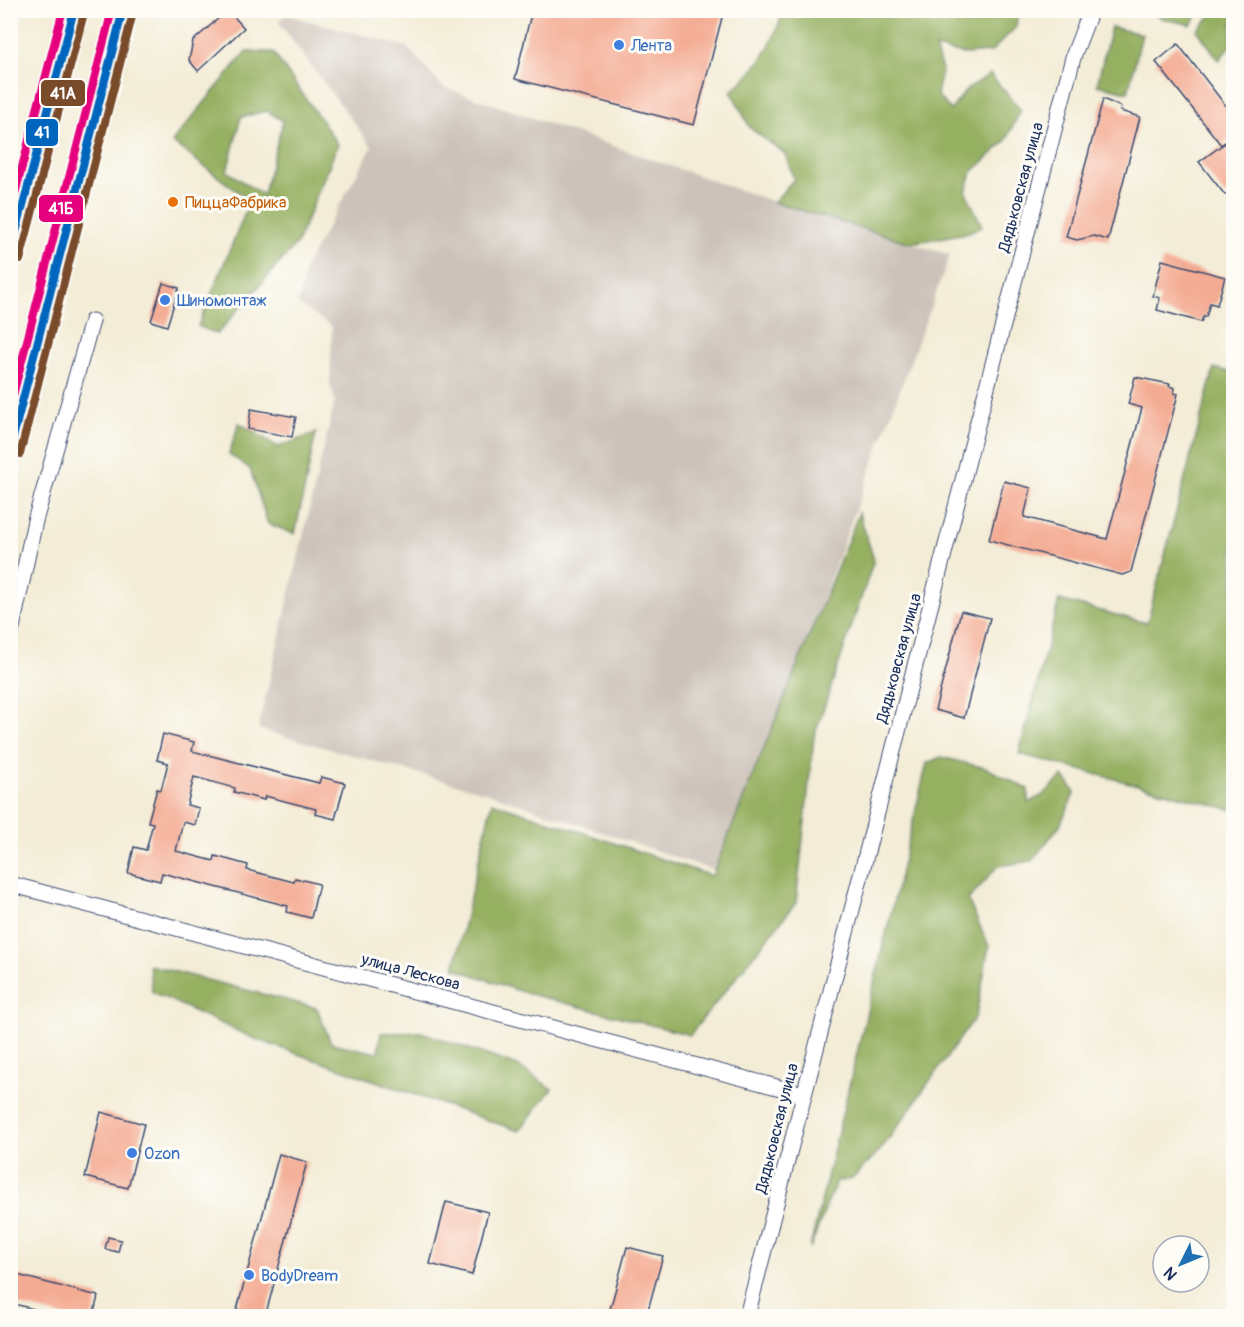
<svg xmlns="http://www.w3.org/2000/svg" width="1244" height="1327" viewBox="0 0 1244 1327" font-family="Pangolin,sans-serif">
  <style>
    .industrial { fill: #ccc2b9 }
    .forest { fill: #96b062; stroke: #587060; stroke-width: 1.5; fill-rule: evenodd }
    .building { fill: #f4ab93 }
    .lines { fill: none; stroke-linecap: round; stroke-linejoin: round }
    .street-casing { stroke: #3b4b70; stroke-width: 17 }
    .secondary-casing { stroke: #3b4b70; stroke-width: 23 }
    .street { stroke: #fff; stroke-width: 15 }
    .secondary { stroke: #fde4d1; stroke-width: 21 }
    .bus-1-casing { stroke: #fdfcf7; stroke-width: 12 }
    .bus-2-casing { stroke: #fdfcf7; stroke-width: 12 }
    .bus-3-casing { stroke: #fdfcf7; stroke-width: 12 }
    .bus-1 { stroke: #0065bd; stroke-width: 8 }
    .bus-2 { stroke: #7a4b2a; stroke-width: 8 }
    .bus-3 { stroke: #e5007d; stroke-width: 8 }
    .shop-dot { fill: #3f7fe0; stroke: #fdfcf7; stroke-width: 2 }
    .food-dot { fill: #e8710a; stroke: #fdfcf7; stroke-width: 2 }
    .labels { text-anchor: middle; stroke-width: 6; stroke-linejoin: round; paint-order: stroke }
    .shop-label { font-size: 16px; fill: #366cbe; stroke: #fdfcf7; text-anchor: start }
    .street-label { font-size: 16px; fill: #1b2f5e; stroke: #fdfcf7 }
    .food-label { font-size: 16px; fill: #c56008; stroke: #fdfcf7; text-anchor: start }
    .line-badge { stroke: #fdfcf7; stroke-width: 2 }
    .badge-label { font-size: 16px; text-anchor: middle; font-weight: bold; fill: #fff }
  </style>
  <rect width="100%" height="100%" fill="#fdfcf7"/>
  <filter id="ink" filterUnits="userSpaceOnUse"><feTurbulence type="fractalNoise" baseFrequency=".0167" numOctaves="2"/><feDisplacementMap in="SourceGraphic" scale="12" xChannelSelector="R" yChannelSelector="G"/><feConvolveMatrix kernelMatrix="1 2 1 2 8 2 1 2 1" color-interpolation-filters="sRGB"/></filter>
  <filter id="wash" filterUnits="userSpaceOnUse"><feTurbulence type="fractalNoise" baseFrequency=".008" numOctaves="4" result="noise"/><feDisplacementMap in="SourceGraphic" scale="24" xChannelSelector="R" yChannelSelector="G"/><feGaussianBlur stdDeviation="1.35" result="paint"/><feColorMatrix in="noise" values="0 0 0 0 0 0 0 0 0 0 0 0 0 0 0 0 0 1.4 0 .05"/><feComposite in="paint" operator="in"/></filter>
  <g filter="url(#wash)">
    <rect width="100%" height="100%" fill="#f3ecd6"/>
    <path class="industrial" d="M287 15 407 47 443 87 774 202 950 255 721 873 488 793 258 729 335 400 330 386 332 327 298 304 305 267 372 147 278 21Z"/>
    <g class="forest">
      <path d="M784 11H1018L1016 27 991 52 964 54 935 48 942 70 937 95 951 110 966 90 990 74 1021 110 1005 142 972 172 966 192 982 226 967 233 911 243 774 202 794 179 785 154 750 128 731 91C761 67 771 46 784 11Z"/>
      <path d="M1154 11H1200L1191 25 1161 18Z"/>
      <path d="M1216 11H1233V24H1231L1232 44 1219 60 1197 30Z"/>
      <path d="M1111 27 1142 34 1128 92 1097 85Z"/>
      <path d="M246 52H273L338 144 297 243 217 334 198 326 250 201 172 142ZM267 111 283 121 263 195 227 171 241 117Z"/>
      <path d="M1214 368 1234 373 1233 810 1019 754 1059 600 1147 623Z"/>
      <path d="M239 423 278 447 316 433 295 534 268 524 250 469 229 454Z"/>
      <path d="M859 513 874 560 814 737 796 903 690 1035 522 992 454 968 492 802 712 876Z"/>
      <path d="M941 757 986 768 1028 789V803L1043 795 1063 776 1075 792 1060 825 1032 861 998 866 968 900 989 946 976 1016 883 1147 852 1179 836 1182 810 1248 927 763Z"/>
      <path d="M149 965 317 1008 331 1043 378 1053 381 1033 421 1032 518 1066 552 1089 519 1131 255 1039 152 992Z"/>
    </g>
    <g id="blocks">
      <g class="building">
        <path d="M228 10 244 28 198 71 189 60 193 41Z"/>
        <path d="M532 10H724L694 125 515 79Z"/>
        <path d="M1178 44 1233 115V136L1221 145 1156 62Z"/>
        <path d="M1103 99 1121 107 1120 111 1140 117 1108 240 1094 236 1077 240 1066 237Z"/>
        <path d="M1225 143 1233 154V189L1225 195 1199 162Z"/>
        <path d="M1162 260 1225 277 1217 305 1210 303 1206 317H1203L1201 322 1157 310 1160 298 1153 296Z"/>
        <path d="M163 283 179 288 167 326 151 321Z"/>
        <path d="M1135 377 1170 384 1169 386 1175 388 1174 393 1178 394 1131 572 1122 575 989 540 1004 481 1031 488 1024 517 1107 539 1142 408 1128 404Z"/>
        <path d="M251 409 296 417 292 437 248 429Z"/>
        <path d="M961 611 990 618 964 718 935 710Z"/>
        <path d="M163 734 194 742 192 751 319 783 321 777 345 783 335 819 315 814 316 809 265 796 264 800 234 792 235 788 194 777 187 805 199 808 195 825 183 822 176 851 214 861 215 856 248 865 247 870 294 882 295 878 319 884 311 918 287 912 288 906 162 873 160 881 128 873 134 847 146 850 153 823 148 822 157 789 161 790 168 763 157 760Z"/>
        <path d="M101 1112 144 1124 128 1188 85 1177Z"/>
        <path d="M279 1154 307 1162 265 1317H235Z"/>
        <path d="M446 1202 488 1212 472 1275 430 1264Z"/>
        <path d="M108 1237 121 1240 118 1252 105 1249Z"/>
        <path d="M627 1247 663 1256 646 1317H608Z"/>
        <path d="M10 1273 98 1296 93 1317H65L10 1303Z"/>
      </g>
    </g>
  </g>
  <g filter="url(#ink)">
    <use href="#blocks" fill-opacity="0" stroke="#3b4b70" stroke-width="1.5"/>
    <g class="lines">
      <defs>
        <g id="street">
          <path d="M10 637 35 521 92 321"/>
          <path d="M10 884 803 1094"/>
          <path d="M747 1316 1011 294 1074 54 1091 10"/>
        </g>
        <g id="secondary">
          <path d="M10 257 74 10"/>
          <path d="M10 451 123 10"/>
        </g>
      </defs>
      <use href="#street" class="street-casing"/>
      <use href="#secondary" class="secondary-casing"/>
      <use href="#street" class="street"/>
      <use href="#secondary" class="secondary"/>
      <defs>
        <g id="bus-1">
          <path d="M10 255 74 10"/>
          <path d="M10 449 123 10"/>
        </g>
        <g id="bus-2">
          <path d="M20 260 84 13"/>
          <path d="M20 454 133 13"/>
        </g>
        <g id="bus-3">
          <path d="M10 213 63 10"/>
          <path d="M10 407 112 10"/>
        </g>
      </defs>
      <use href="#bus-1" class="bus-1-casing"/>
      <use href="#bus-2" class="bus-2-casing"/>
      <use href="#bus-3" class="bus-3-casing"/>
      <use href="#bus-1" class="bus-1"/>
      <use href="#bus-2" class="bus-2"/>
      <use href="#bus-3" class="bus-3"/>
    </g>
  </g>
  <g class="shop-dot">
    <circle cx="619" cy="45" r="6"/>
    <circle cx="165" cy="300" r="6"/>
    <circle cx="132" cy="1153" r="6"/>
    <circle cx="249" cy="1275" r="6"/>
  </g>
  <circle class="food-dot" cx="173" cy="202" r="6"/>
  <g class="labels">
    <g class="shop-label">
      <text x="631" y="51">Лента</text>
      <text x="177" y="306">Шиномонтаж</text>
      <text x="144" y="1159">Ozon</text>
      <text x="261" y="1281">BodyDream</text>
    </g>
    <g class="street-label">
      <text transform="translate(1020 187) rotate(-75)" y="6">Дядьковская улица</text>
      <text transform="translate(898 658) rotate(-75)" y="6">Дядьковская улица</text>
      <text transform="translate(411 971) rotate(15)" y="6">улица Лескова</text>
      <text transform="translate(776 1128) rotate(-76)" y="6">Дядьковская улица</text>
    </g>
    <g class="food-label">
      <text x="185" y="208">ПиццаФабрика</text>
    </g>
  </g>
  <g class="line-badge">
    <rect x="40" y="79" width="46" height="28" rx="6" fill="#7a4b2a"/>
    <rect x="25" y="118" width="34" height="29" rx="6" fill="#0065bd"/>
    <rect x="38" y="194" width="46" height="29" rx="6" fill="#e5007d"/>
  </g>
  <g class="badge-label">
    <text x="63" y="99">41А</text>
    <text x="42" y="138">41</text>
    <text x="61" y="214">41Б</text>
  </g>
  <rect width="1244" height="1327" fill="none" stroke="#fdfcf7" stroke-width="36"/>
  <g transform="translate(1181 1264) rotate(227)"><circle r="28" fill="#fdfcf7" stroke="#a3aaba" stroke-width="1.5"/>
  <path d="M0-4.5L10 22L0 15L-10 22Z" fill="#1f6fb2"/>
  <text y="-9" font-size="16" font-weight="bold" text-anchor="middle" fill="#1b2f5e">N</text>
  </g>
</svg>
